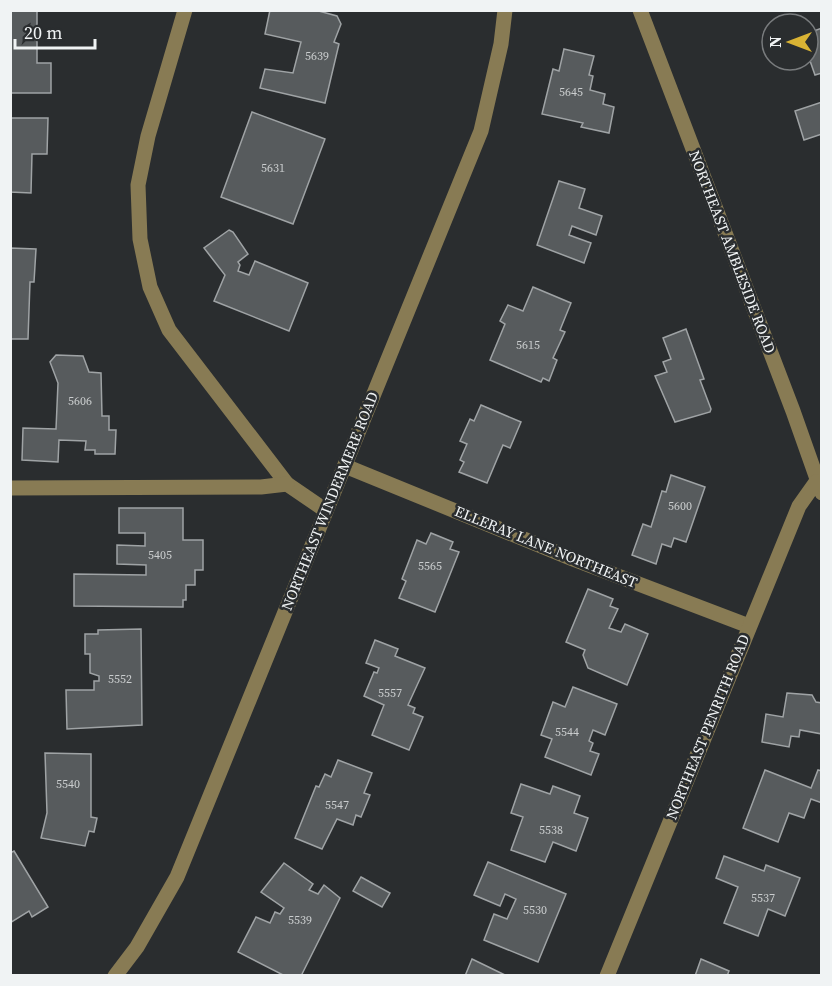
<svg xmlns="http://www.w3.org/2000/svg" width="832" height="986" viewBox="0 0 832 986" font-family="'Source Serif 4',serif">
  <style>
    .building { fill: #575b5d; stroke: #9fa3a5; stroke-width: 1.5 }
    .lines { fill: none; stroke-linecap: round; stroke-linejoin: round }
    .minor { stroke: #887b54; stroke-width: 15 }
    .labels { text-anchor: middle; stroke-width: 5; stroke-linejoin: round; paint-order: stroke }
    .number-label { font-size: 12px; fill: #cacdce }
    .street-label { font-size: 15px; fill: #f0f3f4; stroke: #2a2d2f }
  </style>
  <rect width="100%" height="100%" fill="#2a2d2f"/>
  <g class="building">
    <path d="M10 10H40L37 12V63H51V93H10Z"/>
    <path d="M270 10H315L337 16 341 24 334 42 339 44 325 103 260 88 265 69 293 73 301 42 265 34Z"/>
    <path d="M822 28V73L815 75 808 55V33Z"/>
    <path d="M564 49 594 56 589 75 593 76 590 90 605 94 603 104 614 107 609 133 581 127 583 123 542 114 553 69 559 71Z"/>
    <path d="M822 102V134L804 140 795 111Z"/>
    <path d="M252 112 325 139 293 224 221 197Z"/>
    <path d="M10 118H48L47 154H32L31 193 10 192Z"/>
    <path d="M559 181 585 189 579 208 602 216 596 235 572 226 569 235 591 243 584 263 537 245Z"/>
    <path d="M229 230 233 232 248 254 238 262 240 265 238 271 249 275 255 261 308 283 289 331 214 301 225 275 204 248Z"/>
    <path d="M10 248 36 249 34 282H30L28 339H10Z"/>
    <path d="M533 287 571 303 560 330 565 332 553 358 557 360 549 381 543 378 541 382 490 360 505 324 500 321 508 305 523 311Z"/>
    <path d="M686 329 704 379 700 380 711 409 710 412 675 422 655 376 667 372 663 362 671 359 663 338Z"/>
    <path d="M56 355 83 356 89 372 101 373 102 416H109V430H116L115 454H95V450H85L86 441 59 440 58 462 22 460 23 428 56 429 58 383 50 362Z"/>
    <path d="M481 405 521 422 510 448 503 445 487 483 459 472 464 462 460 460 467 444 460 441 470 419 474 421Z"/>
    <path d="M671 475 705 487 686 542 674 538 671 547 662 544 656 564 632 555 643 524 651 527 662 491 666 492Z"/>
    <path d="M119 508H183V540H203V570H195V585H186V600H183V607L74 606V574L146 575V565L117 564V545L145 546V533H119Z"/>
    <path d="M431 533 453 542 450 549 459 552 435 612 399 598 406 581 402 579 417 540 426 544Z"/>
    <path d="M588 589 613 599 610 606 618 609 609 628 621 632 625 624 648 634 627 685 588 668 583 655 585 650 566 642Z"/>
    <path d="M141 629 142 725 67 729 66 690H94V681H99V676L90 673V654H85V634H98V630Z"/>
    <path d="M375 640 398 649 395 656 425 668 408 705 415 708 413 713 423 717 409 750 372 735 384 705 364 696 374 672 377 673 379 668 366 663Z"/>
    <path d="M573 687 617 704 605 735 593 730 589 741 593 743 590 751 599 754 591 775 545 757 552 739 541 735 553 702 565 707Z"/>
    <path d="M787 693 812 695 816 702 822 703V734L800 730 799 737 791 736 789 747 762 742 766 714 783 717Z"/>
    <path d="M45 753 91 754V817L97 818 94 832 89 831 85 846 41 838 47 813Z"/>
    <path d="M338 760 372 773 364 793 370 795 361 817 356 815 353 825 337 819 322 849 295 838 316 786 319 787 325 774 331 777Z"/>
    <path d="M765 770 811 788 818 770 822 771V803L811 799 804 818 789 813 778 842 743 828Z"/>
    <path d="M521 784 550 794 553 786 580 796 574 813 588 818 576 851 553 842 545 862 511 850 523 817 511 813Z"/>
    <path d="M14 851 48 907 32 917 29 911 10 923V853Z"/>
    <path d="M724 856 764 871 766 865 800 878 785 916 768 909 758 936 724 923 738 887 716 878Z"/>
    <path d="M488 862 566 894 538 962 484 940 494 914 507 919 516 899 505 894 500 906 474 895Z"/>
    <path d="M284 863 313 884 309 890 318 894 324 885 340 898 301 976H285L238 952 256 917 270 923 275 912 280 914 284 908 261 892Z"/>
    <path d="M361 877 390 893 382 907 353 891Z"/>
    <path d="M472 959 507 976H465Z"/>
    <path d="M701 959 729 971 727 976H695Z"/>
  </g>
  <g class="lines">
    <g class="minor">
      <path d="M185 10 148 136 138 185 140 239 150 287 169 330 287 484 325 510"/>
      <path d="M640 10 793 411 822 493"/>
      <path d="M345 466 573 559 749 626"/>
      <path d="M10 488 261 487 287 484"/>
      <path d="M115 976 137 947 177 877 481 131 501 44 505 10"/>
      <path d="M607 976 799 506 816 482"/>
    </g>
  </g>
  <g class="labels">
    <g class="number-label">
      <text x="317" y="60">5639</text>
      <text x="571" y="96">5645</text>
      <text x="273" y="172">5631</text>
      <text x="528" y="349">5615</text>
      <text x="80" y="405">5606</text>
      <text x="680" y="510">5600</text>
      <text x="160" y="559">5405</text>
      <text x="430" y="570">5565</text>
      <text x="120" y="683">5552</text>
      <text x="390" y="697">5557</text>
      <text x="567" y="736">5544</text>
      <text x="68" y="788">5540</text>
      <text x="337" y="809">5547</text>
      <text x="551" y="834">5538</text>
      <text x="763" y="902">5537</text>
      <text x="535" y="914">5530</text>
      <text x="300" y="924">5539</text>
    </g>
    <g class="street-label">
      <text transform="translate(732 252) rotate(69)" y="5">NORTHEAST AMBLESIDE ROAD</text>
      <text transform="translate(330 501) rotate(-68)" y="5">NORTHEAST WINDERMERE ROAD</text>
      <text transform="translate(546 547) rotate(22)" y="5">ELLERAY LANE NORTHEAST</text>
      <text transform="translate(708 727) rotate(-68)" y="5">NORTHEAST PENRITH ROAD</text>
    </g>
  </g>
  <rect width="832" height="986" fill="none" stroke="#f0f3f4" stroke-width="24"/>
  <g transform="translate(790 42) rotate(270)"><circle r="28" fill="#2a2d2f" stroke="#797c7e" stroke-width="1.5"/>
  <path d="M0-4.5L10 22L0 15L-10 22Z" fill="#d9b334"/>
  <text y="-9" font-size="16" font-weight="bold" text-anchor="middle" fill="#f0f3f4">N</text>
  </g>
  <path d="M15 39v9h80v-9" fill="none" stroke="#f0f3f4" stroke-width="3"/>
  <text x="24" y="39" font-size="18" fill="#f0f3f4" stroke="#2a2d2f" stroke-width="4.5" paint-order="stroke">20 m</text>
</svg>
